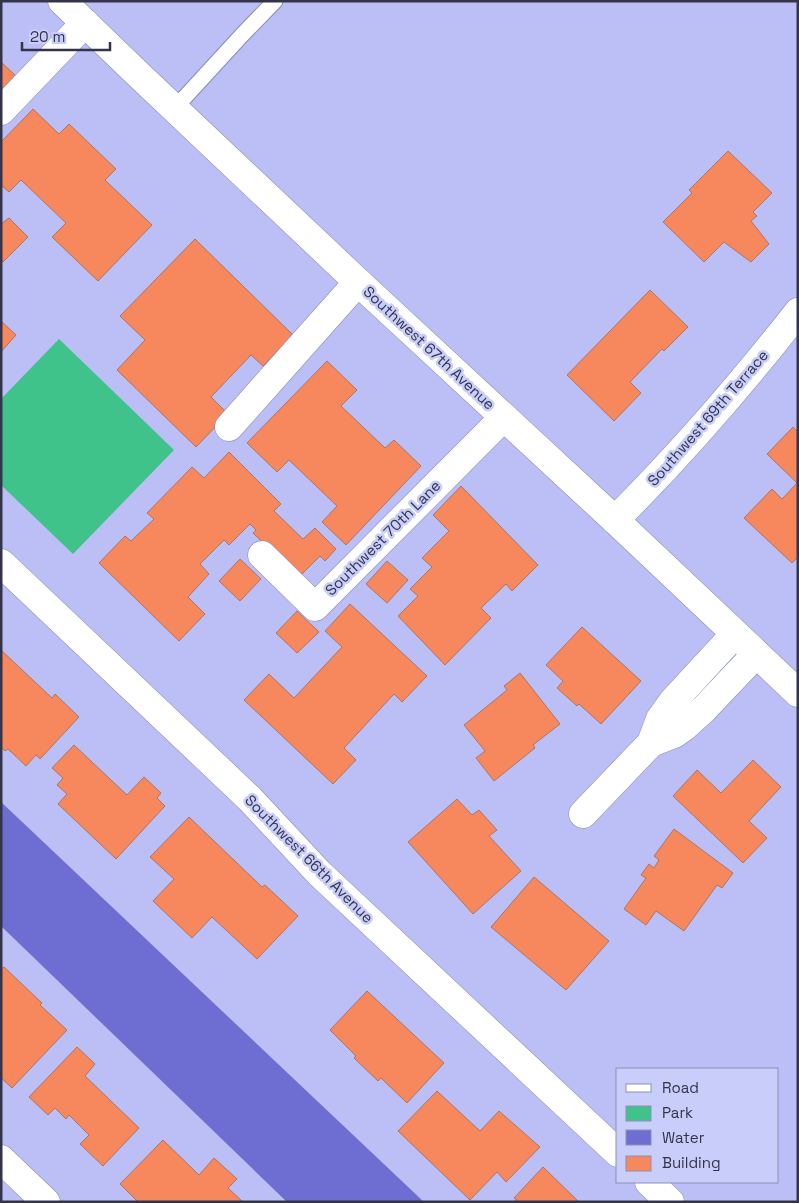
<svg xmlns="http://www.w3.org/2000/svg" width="799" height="1203" viewBox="0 0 799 1203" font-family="'Space Grotesk',sans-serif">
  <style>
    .green { fill: #40c38b }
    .water { fill: #6e6dd1 }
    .building { fill: #f7875c; stroke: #ad7561 }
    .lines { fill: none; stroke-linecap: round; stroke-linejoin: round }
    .service-casing { stroke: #868abd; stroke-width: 17 }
    .minor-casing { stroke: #868abd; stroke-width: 29 }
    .secondary-casing { stroke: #868abd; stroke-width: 29 }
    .service { stroke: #fff; stroke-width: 15 }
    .minor { stroke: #fff; stroke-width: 28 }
    .secondary { stroke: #fff; stroke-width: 28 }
    .labels { text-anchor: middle; stroke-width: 5; stroke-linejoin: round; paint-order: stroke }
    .street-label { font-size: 15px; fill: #33344a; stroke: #c9cdfa }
  </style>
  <rect width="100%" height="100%" fill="#bbbff6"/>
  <path class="green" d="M59 339 174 450 73 554 1 485V399Z"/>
  <path class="water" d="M1 802 18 818 424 1202H287L1 926Z"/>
  <g class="building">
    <path d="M1 62 16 76 1 91Z"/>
    <path d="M33 109 59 134 69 124 116 169 105 180 152 225 98 281 52 237 66 223 21 180 9 192 1 185V142Z"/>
    <path d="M728 151 772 193 753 212 757 216 751 221 769 244 751 262 724 242 704 262 663 222 692 193 689 190Z"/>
    <path d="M9 218 28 237 3 262 1 260V224Z"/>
    <path d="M195 239 293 335 263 366 251 355 211 397 228 414 196 447 117 370 145 340 120 316Z"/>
    <path d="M650 290 688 327 664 351 662 349 630 382 641 393 614 421 567 375Z"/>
    <path d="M1 321 16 335 1 352Z"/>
    <path d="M327 361 357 390 341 406 385 448 394 440 421 466 346 545 322 522 337 506 289 460 277 472 247 443Z"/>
    <path d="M793 427 798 432V557L792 563 744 518 772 489 782 499 797 483 767 454Z"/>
    <path d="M229 452 281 504 274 511 303 539 315 528 336 549 325 561 320 556 299 577 253 533 256 530 250 524 229 545 224 540 200 564 209 574 188 597 205 614 179 641 99 563 125 536 131 541 154 519 147 513 192 467 204 478Z"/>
    <path d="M461 486 538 565 512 591 506 584 481 608 491 618 445 665 398 616 418 596 410 589 432 567 422 558 449 531 433 515Z"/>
    <path d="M240 559 261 579 240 601 219 581Z"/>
    <path d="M387 561 408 580 387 603 366 584Z"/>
    <path d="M350 604 427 676 402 702 394 694 344 748 356 760 333 784 244 700 269 674 294 698 342 647 325 631Z"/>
    <path d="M297 611 319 632 297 653 276 633Z"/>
    <path d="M582 627 641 681 601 724 579 704 577 706 557 688 563 681 546 665Z"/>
    <path d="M1 650 52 698 55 694 79 717 40 759 36 755 26 766 8 749 5 751 1 747Z"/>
    <path d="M520 673 560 724 533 745 535 748 494 781 476 758 485 751 464 725 507 690 504 686Z"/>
    <path d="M74 745 127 795 144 777 161 793 157 798 165 806 116 859 58 804 67 794 57 785 63 778 52 768Z"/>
    <path d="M753 760 781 787 749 821 767 838 743 863 673 796 697 770 721 793Z"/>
    <path d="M457 799 472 815 479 810 497 830 489 836 521 871 473 914 408 842Z"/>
    <path d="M189 817 262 887 265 885 298 916 257 959 212 917 192 938 153 901 174 879 150 857Z"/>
    <path d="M674 829 733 873 722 888 717 885 684 931 656 911 646 925 624 909 646 878 641 875 649 864 654 868 659 860 654 856Z"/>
    <path d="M534 877 609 941 566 990 491 927Z"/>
    <path d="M4 967 42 1003 40 1005 67 1030 12 1088 1 1078V969Z"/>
    <path d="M367 991 444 1063 407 1103 381 1078 378 1081 354 1058 356 1056 330 1030Z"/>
    <path d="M77 1047 95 1064 85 1076 139 1128 103 1166 80 1144 89 1135 69 1115 66 1119 55 1108 48 1115 29 1097Z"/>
    <path d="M437 1091 480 1131 499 1111 540 1147 506 1182 497 1172 470 1200 398 1131Z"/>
    <path d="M163 1140 199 1175 214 1158 237 1179 228 1188 243 1202H138L120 1184Z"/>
    <path d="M543 1167 579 1202H514L517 1200 514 1198Z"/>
  </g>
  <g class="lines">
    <defs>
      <path id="service" d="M174 109 242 35 275 1"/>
      <g id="minor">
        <path d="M1 111 85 23"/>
        <path d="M229 427 358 282"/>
        <path d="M615 520C680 455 741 385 798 312"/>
        <path d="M262 555 315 607 504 417"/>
        <path d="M1 563 250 799 319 873 618 1153"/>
        <path d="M651 743 674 734 684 727 704 709 756 654"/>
        <path d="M583 814 651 743 660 719 673 701 735 634"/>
        <path d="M1 1159 46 1202"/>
        <path d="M649 1182 670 1202"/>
      </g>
      <path id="secondary" d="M62 1 141 77 358 282 615 520 798 693"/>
    </defs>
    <use href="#service" class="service-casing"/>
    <use href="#minor" class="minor-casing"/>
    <use href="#secondary" class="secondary-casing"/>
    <use href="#service" class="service"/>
    <use href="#minor" class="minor"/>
    <use href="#secondary" class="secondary"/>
  </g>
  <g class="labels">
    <g class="street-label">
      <text transform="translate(429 348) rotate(43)" y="5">Southwest 67th Avenue</text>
      <text transform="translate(708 418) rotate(-49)" y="5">Southwest 69th Terrace</text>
      <text transform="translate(383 538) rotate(-45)" y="5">Southwest 70th Lane</text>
      <text transform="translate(309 859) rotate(45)" y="5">Southwest 66th Avenue</text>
    </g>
  </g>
  <rect width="799" height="1203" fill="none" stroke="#33344a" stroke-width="5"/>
  <rect x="616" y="1068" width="162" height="115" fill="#c9cdfa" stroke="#8d90b4"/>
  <rect x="626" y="1084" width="25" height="8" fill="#ffffff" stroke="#8d90b4"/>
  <text x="662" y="1093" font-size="15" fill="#33344a">Road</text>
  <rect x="626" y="1106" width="25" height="15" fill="#40c38b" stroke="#8d90b4"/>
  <text x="662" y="1118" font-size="15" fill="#33344a">Park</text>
  <rect x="626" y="1130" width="25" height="15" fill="#6e6dd1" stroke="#8d90b4"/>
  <text x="662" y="1143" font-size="15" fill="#33344a">Water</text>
  <rect x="626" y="1156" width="25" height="15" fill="#f7875c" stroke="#8d90b4"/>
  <text x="662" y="1168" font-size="15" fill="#33344a">Building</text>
  <path d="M22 42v8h88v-8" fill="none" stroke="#33344a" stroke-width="2.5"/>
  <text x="30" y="42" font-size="15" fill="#33344a" stroke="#c9cdfa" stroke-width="4" paint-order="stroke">20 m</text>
</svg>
